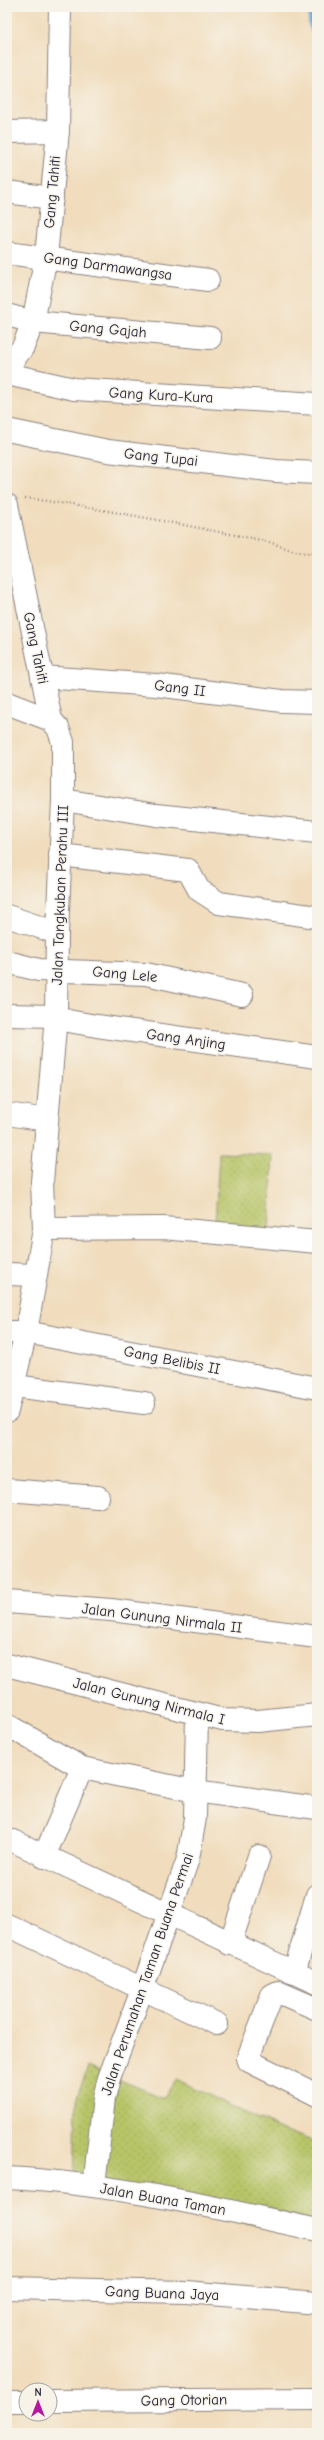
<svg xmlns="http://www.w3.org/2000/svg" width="324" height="2440" viewBox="0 0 324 2440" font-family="'Comic Neue',sans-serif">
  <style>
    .grass { fill: url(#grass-dots); stroke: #6c7451 }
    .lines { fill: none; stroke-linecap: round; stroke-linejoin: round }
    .stream { stroke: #68a2d8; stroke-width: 5.5 }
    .minor-casing { stroke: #8a807c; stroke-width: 24 }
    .path { stroke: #8a807c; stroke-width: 2.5; stroke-dasharray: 1 3; stroke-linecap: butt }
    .minor { stroke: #fff; stroke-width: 22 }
    .labels { text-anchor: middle; stroke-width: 3; stroke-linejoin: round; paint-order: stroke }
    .street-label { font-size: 15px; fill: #22223b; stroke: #f7f3e8 }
  </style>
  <defs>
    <pattern id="grass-dots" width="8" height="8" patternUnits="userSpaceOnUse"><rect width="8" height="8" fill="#b7c567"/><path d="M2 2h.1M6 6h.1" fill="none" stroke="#9da95a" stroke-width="1.8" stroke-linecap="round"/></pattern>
  </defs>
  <rect width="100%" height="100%" fill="#f7f3e8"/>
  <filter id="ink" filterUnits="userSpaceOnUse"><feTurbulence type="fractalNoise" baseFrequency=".025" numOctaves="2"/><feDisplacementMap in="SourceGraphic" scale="8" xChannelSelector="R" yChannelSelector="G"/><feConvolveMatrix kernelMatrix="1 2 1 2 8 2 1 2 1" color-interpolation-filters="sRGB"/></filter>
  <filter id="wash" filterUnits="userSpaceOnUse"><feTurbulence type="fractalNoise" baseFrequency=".012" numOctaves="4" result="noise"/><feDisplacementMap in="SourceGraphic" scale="16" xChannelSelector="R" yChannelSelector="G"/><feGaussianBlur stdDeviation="0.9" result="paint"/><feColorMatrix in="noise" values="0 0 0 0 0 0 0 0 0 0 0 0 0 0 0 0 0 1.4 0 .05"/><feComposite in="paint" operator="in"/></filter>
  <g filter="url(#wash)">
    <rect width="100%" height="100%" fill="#f1ddbd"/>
    <g class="grass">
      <path d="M219 1153 273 1155 269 1231 215 1224Z"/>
      <path d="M88 2067 164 2098 176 2079 266 2123 317 2143V2208L312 2237 74 2186 76 2100Z"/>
    </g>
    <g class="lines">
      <path class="stream" d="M310 7 311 25 317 41"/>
    </g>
  </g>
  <g filter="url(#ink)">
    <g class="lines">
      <defs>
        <g id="minor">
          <path d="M7 132 58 131"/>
          <path d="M7 192 52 198"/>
          <path d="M7 253 208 280"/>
          <path d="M7 315 33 322 210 338"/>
          <path d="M7 368 23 347 33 322 46 257 58 131 60 7"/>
          <path d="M7 374 74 389 317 404"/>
          <path d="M7 430 108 451 276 471 317 473"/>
          <path d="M7 505 51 720"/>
          <path d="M42 677 156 685 282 701 317 702"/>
          <path d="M7 703 51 720 58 728 63 742V800L57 933 56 1016 42 1182 44 1229 26 1332 7 1411"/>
          <path d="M63 800 156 815 317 832"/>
          <path d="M60 855 188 870 199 890 219 903 317 917"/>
          <path d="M7 916 57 933"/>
          <path d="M7 962 39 970 146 974 242 995"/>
          <path d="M7 1015 56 1016 68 1021 97 1026 317 1057"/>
          <path d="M7 1114 47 1120"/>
          <path d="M44 1229 163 1228 317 1242"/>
          <path d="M7 1274 36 1275"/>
          <path d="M7 1332H26L317 1388"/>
          <path d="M7 1385 144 1403"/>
          <path d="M7 1490 98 1497"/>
          <path d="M7 1602 111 1610 317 1637"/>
          <path d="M7 1665 223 1720 258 1721 317 1715"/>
          <path d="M7 1725 82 1768 195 1791 317 1808"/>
          <path d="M13 1841 317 1983"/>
          <path d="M44 1857 82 1768"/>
          <path d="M7 1925 217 2024"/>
          <path d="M230 1944 259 1856"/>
          <path d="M294 1973 317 1895"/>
          <path d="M317 2009 278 1992 272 1995 248 2058 249 2061 317 2095"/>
          <path d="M7 2178C111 2183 215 2207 317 2230"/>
          <path d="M94 2186 104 2098 109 2078 142 1990 188 1859 195 1818 197 1715"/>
          <path d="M7 2288 186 2292 317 2303"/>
          <path d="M50 2401 317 2399"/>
          <path d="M7 2402H26"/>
        </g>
      </defs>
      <use href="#minor" class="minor-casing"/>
      <path class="path" d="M25 498C105 509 183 525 261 540 280 544 298 556 317 552"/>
      <use href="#minor" class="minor"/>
    </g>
  </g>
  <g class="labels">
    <g class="street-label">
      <text transform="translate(52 192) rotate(-85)" y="5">Gang Tahiti</text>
      <text transform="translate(108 266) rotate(8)" y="5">Gang Darmawangsa</text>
      <text transform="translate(108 329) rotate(5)" y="5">Gang Gajah</text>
      <text transform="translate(161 395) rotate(3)" y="5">Gang Kura-Kura</text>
      <text transform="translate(161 457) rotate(6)" y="5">Gang Tupai</text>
      <text transform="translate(36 648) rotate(78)" y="5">Gang Tahiti</text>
      <text transform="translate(180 688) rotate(7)" y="5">Gang II</text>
      <text transform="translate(60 895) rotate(-88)" y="5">Jalan Tangkuban Perahu III</text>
      <text transform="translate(125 974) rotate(5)" y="5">Gang Lele</text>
      <text transform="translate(186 1039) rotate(8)" y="5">Gang Anjing</text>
      <text transform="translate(172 1360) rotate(11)" y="5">Gang Belibis II</text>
      <text transform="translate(162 1618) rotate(7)" y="5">Jalan Gunung Nirmala II</text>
      <text transform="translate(149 1701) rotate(14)" y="5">Jalan Gunung Nirmala I</text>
      <text transform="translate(147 1974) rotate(-71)" y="5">Jalan Perumahan Taman Buana Permai</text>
      <text transform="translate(163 2199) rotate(10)" y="5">Jalan Buana Taman</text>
      <text transform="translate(162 2293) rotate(2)" y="5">Gang Buana Jaya</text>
      <text transform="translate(184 2400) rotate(-1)" y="5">Gang Otorian</text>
    </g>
  </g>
  <rect width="324" height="2440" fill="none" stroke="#f7f3e8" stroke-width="24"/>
  <g transform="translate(38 2402)"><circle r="19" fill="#f7f3e8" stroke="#a29fa3"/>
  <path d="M0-3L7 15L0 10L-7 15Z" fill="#b5179e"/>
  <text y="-6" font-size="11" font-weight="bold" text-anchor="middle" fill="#22223b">N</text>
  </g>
</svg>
